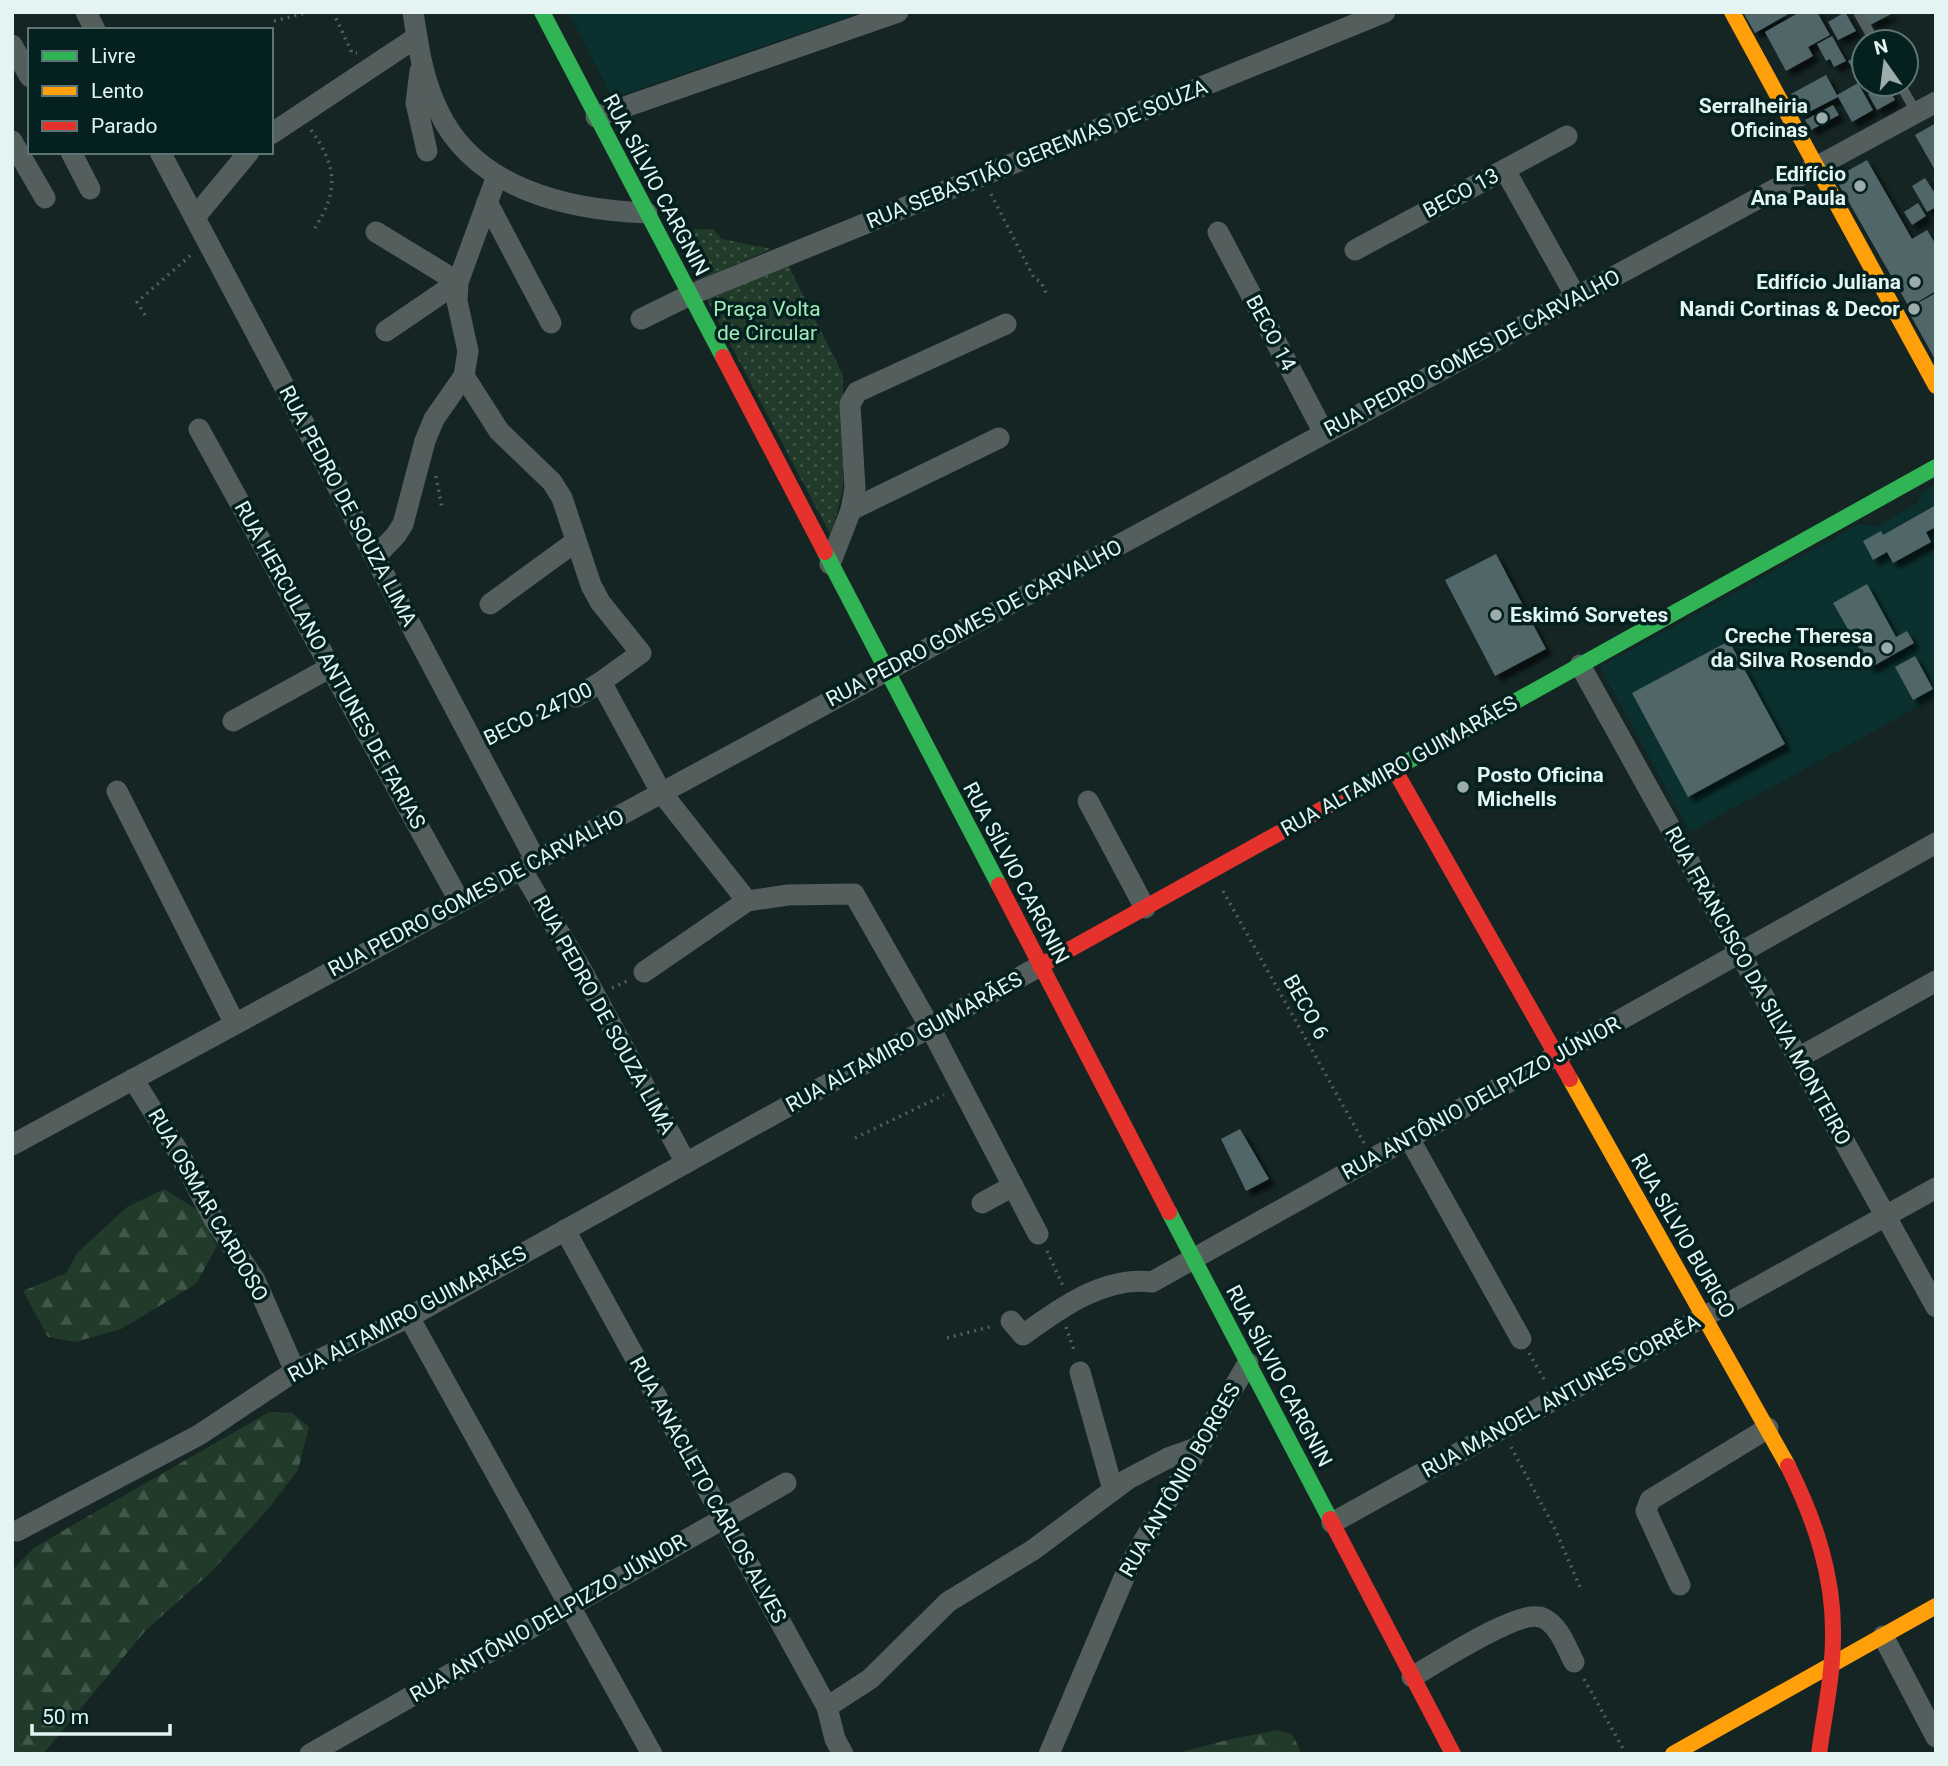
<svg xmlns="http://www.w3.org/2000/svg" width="1948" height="1766" viewBox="0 0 1948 1766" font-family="Roboto,sans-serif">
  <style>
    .built { fill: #0a312f }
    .forest { fill: url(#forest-firs) }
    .park { fill: url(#park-dots) }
    .building { fill: #516667; filter: url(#shadow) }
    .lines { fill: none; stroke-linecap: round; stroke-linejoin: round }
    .path { stroke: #535e5d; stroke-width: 3.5; stroke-dasharray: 2 5; stroke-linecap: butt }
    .lane { stroke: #535e5d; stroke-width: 10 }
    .street { stroke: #535e5d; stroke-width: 21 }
    .fast { stroke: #30b455; stroke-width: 16 }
    .slow { stroke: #ff9f0a; stroke-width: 16 }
    .jam { stroke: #e5322d; stroke-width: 16 }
    .poi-dot { fill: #9bacaa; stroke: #042120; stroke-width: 2.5 }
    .labels { text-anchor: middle; stroke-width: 7; stroke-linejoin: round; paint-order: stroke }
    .poi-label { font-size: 21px; font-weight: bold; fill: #e3f4f2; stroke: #042120; text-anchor: end }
    .street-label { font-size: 21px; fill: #e3f4f2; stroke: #042120 }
    .park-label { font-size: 21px; fill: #a1ebb7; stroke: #042120 }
  </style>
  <defs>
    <pattern id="forest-firs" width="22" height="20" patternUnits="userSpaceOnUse" patternTransform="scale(1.75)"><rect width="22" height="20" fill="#213a2a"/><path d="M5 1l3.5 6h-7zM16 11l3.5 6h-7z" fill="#415749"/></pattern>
    <pattern id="park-dots" width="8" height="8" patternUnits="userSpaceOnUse" patternTransform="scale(1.75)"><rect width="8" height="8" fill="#213a2a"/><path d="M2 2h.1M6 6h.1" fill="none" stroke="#415749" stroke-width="1.8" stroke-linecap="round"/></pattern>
    <filter id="shadow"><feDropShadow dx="6" dy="6" stdDeviation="2" flood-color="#0009"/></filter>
  </defs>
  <rect width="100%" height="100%" fill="#142523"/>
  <g class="built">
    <path d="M568 12H862L613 98Z"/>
    <path d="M1936 485V697L1690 832 1600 667 1860 524 1876 527 1917 503 1922 492Z"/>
  </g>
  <g class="forest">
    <path d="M164 1189 196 1209 217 1246 196 1284 121 1329 75 1342 48 1337 23 1291 66 1273 78 1252 127 1207Z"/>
    <path d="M269 1412 292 1413 309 1427 298 1470 269 1508 211 1572 146 1630 43 1754H12V1570L35 1547Z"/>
    <path d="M1277 1730 1292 1734 1302 1754H1174L1227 1740Z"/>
  </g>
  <g class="park">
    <path d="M713 229 722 239 771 249 696 282 670 230Z"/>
    <path d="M788 265 843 375V488L831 536 706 298Z"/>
  </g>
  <g class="building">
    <path d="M1743 12H1792L1755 33Z"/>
    <path d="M1800 12H1817L1830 35 1808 47 1813 56 1786 71 1765 32Z"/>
    <path d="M1845 12 1856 31 1838 40 1828 22Z"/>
    <path d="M1863 12H1895L1870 25Z"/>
    <path d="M1832 36 1846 61 1834 67 1830 59 1826 61 1817 44Z"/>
    <path d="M1864 52V84H1874L1865 89 1848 61Z"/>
    <path d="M1826 75 1838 97 1803 115 1791 94Z"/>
    <path d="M1858 83 1873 110 1852 122 1837 95Z"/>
    <path d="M1886 84 1895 100 1877 110 1868 94Z"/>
    <path d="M1833 105 1839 115 1811 130 1805 120Z"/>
    <path d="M1936 123V172L1915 135Z"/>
    <path d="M1867 160 1912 239 1927 230 1936 245V291L1909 307 1835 178Z"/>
    <path d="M1925 178 1936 195V207L1927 212 1912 186Z"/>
    <path d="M1918 203 1926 216 1912 225 1904 212Z"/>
    <path d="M1936 293V361L1907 309Z"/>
    <path d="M1936 505V527L1926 532 1931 542 1893 563 1887 552 1873 560 1863 541 1881 531 1883 535Z"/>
    <path d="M1496 554 1546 649 1495 676 1445 580Z"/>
    <path d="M1867 584 1896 637 1907 631 1914 643 1870 668 1833 603Z"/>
    <path d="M1729 641 1785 744 1688 797 1632 693Z"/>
    <path d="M1915 656 1933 689 1913 700 1895 667Z"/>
    <path d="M1240 1129 1269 1179 1246 1191 1221 1139Z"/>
  </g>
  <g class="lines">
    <g class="path">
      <path d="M333 12 352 53H357"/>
      <path d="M274 21 310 12"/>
      <path d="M311 130C337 166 339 190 315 228"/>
      <path d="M991 194 1034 278 1041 282 1046 293"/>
      <path d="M145 315 137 302 192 254"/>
      <path d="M436 476 442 508"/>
      <path d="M492 737 561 704"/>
      <path d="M1223 891 1364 1143"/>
      <path d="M612 988 627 981"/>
      <path d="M855 1138 944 1095"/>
      <path d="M1047 1251 1063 1286"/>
      <path d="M1066 1327 1075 1353"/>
      <path d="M947 1338 993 1326"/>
      <path d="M1529 1353 1546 1383"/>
      <path d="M1511 1447 1555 1529 1580 1587"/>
      <path d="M1584 1679 1626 1754"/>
    </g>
    <g class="lane">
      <path d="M1858 12 1875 42"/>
      <path d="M1900 84 1916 112"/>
    </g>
    <g class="street">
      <path d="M86 12 95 30"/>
      <path d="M413 12C418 45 423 80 438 110 474 189 568 210 647 213"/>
      <path d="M12 45 30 77"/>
      <path d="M420 71 416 103 427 151"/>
      <path d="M596 117 898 12"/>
      <path d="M271 134 417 37"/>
      <path d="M12 141 45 198"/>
      <path d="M71 152 90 189"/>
      <path d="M160 152 536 861"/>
      <path d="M1505 170 1576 297"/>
      <path d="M487 202 551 323"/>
      <path d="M195 217 249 152"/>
      <path d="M376 232 458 282 386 331"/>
      <path d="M1218 232 1324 433"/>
      <path d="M1355 250 1567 136"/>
      <path d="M641 319 690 295 1385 12"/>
      <path d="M464 376 499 431 552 482 562 498 591 585 600 602 641 653 601 682 661 792 747 901"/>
      <path d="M199 429 460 902"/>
      <path d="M851 510 999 438"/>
      <path d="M375 557 396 535 403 524 425 441 434 419 464 376 468 351 457 301 458 282 497 176"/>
      <path d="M830 564 851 510 855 488 850 404 857 392 1006 324"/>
      <path d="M490 604 575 542"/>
      <path d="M1580 665 1936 1307"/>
      <path d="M576 697 601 682"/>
      <path d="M233 721 331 667"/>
      <path d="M117 791 235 1024"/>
      <path d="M1088 801 1145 908"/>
      <path d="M521 869 581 969 686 1163"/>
      <path d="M644 972 747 901 788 895 854 894 930 1027 1038 1234"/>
      <path d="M1798 1058 1936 981"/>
      <path d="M133 1079 178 1151 213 1218 255 1280 295 1371"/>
      <path d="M1409 1138 1521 1339"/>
      <path d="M12 1145 1936 102"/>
      <path d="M982 1203 1013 1186"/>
      <path d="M565 1230 827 1707 835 1739 843 1754"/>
      <path d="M409 1317 652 1754"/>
      <path d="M1011 1321 1023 1335C1060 1308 1104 1276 1152 1282L1936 843"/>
      <path d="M1080 1372 1113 1490"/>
      <path d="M1332 1523 1936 1188"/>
      <path d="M17 1531 199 1435 295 1371 409 1317 1040 966"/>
      <path d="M1680 1585 1646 1511 1650 1500 1768 1428"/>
      <path d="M1883 1636 1936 1737"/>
      <path d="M1412 1677C1435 1664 1521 1607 1543 1618 1559 1625 1566 1647 1574 1662"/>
      <path d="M827 1707 870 1679 948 1602 1033 1550 1128 1479 1168 1458 1199 1447"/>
      <path d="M310 1754 786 1483"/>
      <path d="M1049 1754 1129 1566 1248 1363"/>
    </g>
    <g class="fast">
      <path d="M542 12 723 357"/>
      <path d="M825 552 999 885"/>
      <path d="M1351 793 1936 467"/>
      <path d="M1169 1212 1330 1519"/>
    </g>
    <g class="slow">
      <path d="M1732 12 1936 386"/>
      <path d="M1570 1079 1788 1466"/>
      <path d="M1673 1754 1936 1606"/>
    </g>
    <g class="jam">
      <path d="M723 357 825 552"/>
      <path d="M1394 769 1570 1079"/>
      <path d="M999 885 1169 1212"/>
      <path d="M1040 966 1351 793"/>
      <path d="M1788 1466C1815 1520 1834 1576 1833 1636 1833 1676 1824 1715 1819 1754"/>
      <path d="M1330 1519 1453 1754"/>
    </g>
  </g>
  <g class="poi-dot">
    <circle cx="1822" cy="118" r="7"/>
    <circle cx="1860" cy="186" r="7"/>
    <circle cx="1915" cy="282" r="7"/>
    <circle cx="1914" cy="309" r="7"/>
    <circle cx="1496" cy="615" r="7"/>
    <circle cx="1887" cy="648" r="7"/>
    <circle cx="1463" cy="787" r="7"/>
  </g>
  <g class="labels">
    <g class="poi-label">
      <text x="1808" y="113">Serralheiria<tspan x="1808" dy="24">Oficinas</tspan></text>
      <text x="1846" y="181">Edifício<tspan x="1846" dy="24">Ana Paula</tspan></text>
      <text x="1901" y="289">Edifício Juliana</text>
      <text x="1900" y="316">Nandi Cortinas &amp; Decor</text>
      <text x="1510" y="622" text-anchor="start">Eskimó Sorvetes</text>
      <text x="1873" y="643">Creche Theresa<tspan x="1873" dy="24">da Silva Rosendo</tspan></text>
      <text x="1477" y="782" text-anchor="start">Posto Oficina<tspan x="1477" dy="24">Michells</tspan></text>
    </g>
    <g class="street-label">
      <text transform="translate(1037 154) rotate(-22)" y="7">RUA SEBASTIÃO GEREMIAS DE SOUZA</text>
      <text transform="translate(656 185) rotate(62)" y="7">RUA SÍLVIO CARGNIN</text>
      <text transform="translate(1461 193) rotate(-28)" y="7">BECO 13</text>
      <text transform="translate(1271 333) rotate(62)" y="7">BECO 14</text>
      <text transform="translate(1472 353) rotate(-28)" y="7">RUA PEDRO GOMES DE CARVALHO</text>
      <text transform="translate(348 506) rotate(62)" y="7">RUA PEDRO DE SOUZA LIMA</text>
      <text transform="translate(974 623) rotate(-28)" y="7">RUA PEDRO GOMES DE CARVALHO</text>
      <text transform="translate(330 665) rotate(61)" y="7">RUA HERCULANO ANTUNES DE FARIAS</text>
      <text transform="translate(538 714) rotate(-26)" y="7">BECO 24700</text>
      <text transform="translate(1399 766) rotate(-29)" y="7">RUA ALTAMIRO GUIMARÃES</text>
      <text transform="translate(1016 873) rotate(62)" y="7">RUA SÍLVIO CARGNIN</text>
      <text transform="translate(476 893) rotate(-28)" y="7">RUA PEDRO GOMES DE CARVALHO</text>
      <text transform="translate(1758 986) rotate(61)" y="7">RUA FRANCISCO DA SILVA MONTEIRO</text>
      <text transform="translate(1306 1007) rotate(61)" y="7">BECO 6</text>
      <text transform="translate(604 1015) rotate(61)" y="7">RUA PEDRO DE SOUZA LIMA</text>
      <text transform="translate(904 1042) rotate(-29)" y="7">RUA ALTAMIRO GUIMARÃES</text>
      <text transform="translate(1481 1098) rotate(-29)" y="7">RUA ANTÔNIO DELPIZZO JÚNIOR</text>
      <text transform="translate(208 1205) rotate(60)" y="7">RUA OSMAR CARDOSO</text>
      <text transform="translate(1683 1236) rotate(60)" y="7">RUA SÍLVIO BURIGO</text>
      <text transform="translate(407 1314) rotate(-28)" y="7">RUA ALTAMIRO GUIMARÃES</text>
      <text transform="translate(1279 1376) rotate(62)" y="7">RUA SÍLVIO CARGNIN</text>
      <text transform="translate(1561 1396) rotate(-29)" y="7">RUA MANOEL ANTUNES CORRÊA</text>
      <text transform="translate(1180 1480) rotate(-60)" y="7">RUA ANTÔNIO BORGES</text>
      <text transform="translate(708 1490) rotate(61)" y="7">RUA ANACLETO CARLOS ALVES</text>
      <text transform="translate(548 1618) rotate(-30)" y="7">RUA ANTÔNIO DELPIZZO JÚNIOR</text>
    </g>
    <g class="park-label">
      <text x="767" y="316">Praça Volta<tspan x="767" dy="24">de Circular</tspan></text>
    </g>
  </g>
  <rect width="1948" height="1766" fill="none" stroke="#e3f4f2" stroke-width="28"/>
  <rect x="28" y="28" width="245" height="126" fill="#042120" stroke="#5d7574" stroke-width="2"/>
  <rect x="42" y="51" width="35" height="10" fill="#30b455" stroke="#5d7574" stroke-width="2"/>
  <text x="91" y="63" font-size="21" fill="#e3f4f2">Livre</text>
  <rect x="42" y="86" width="35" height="10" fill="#ff9f0a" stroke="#5d7574" stroke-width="2"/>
  <text x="91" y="98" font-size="21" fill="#e3f4f2">Lento</text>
  <rect x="42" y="121" width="35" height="10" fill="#e5322d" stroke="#5d7574" stroke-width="2"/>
  <text x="91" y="133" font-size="21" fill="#e3f4f2">Parado</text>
  <g transform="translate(1885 63) rotate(346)"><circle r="33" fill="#042120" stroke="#5d7574" stroke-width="2"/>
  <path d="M0-5L12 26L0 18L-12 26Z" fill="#9bacaa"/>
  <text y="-10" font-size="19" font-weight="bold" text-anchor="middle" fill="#e3f4f2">N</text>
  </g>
  <path d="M32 1724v10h138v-10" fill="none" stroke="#e3f4f2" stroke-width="3.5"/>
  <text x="42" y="1724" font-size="21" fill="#e3f4f2" stroke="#042120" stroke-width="5" paint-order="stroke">50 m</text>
</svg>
